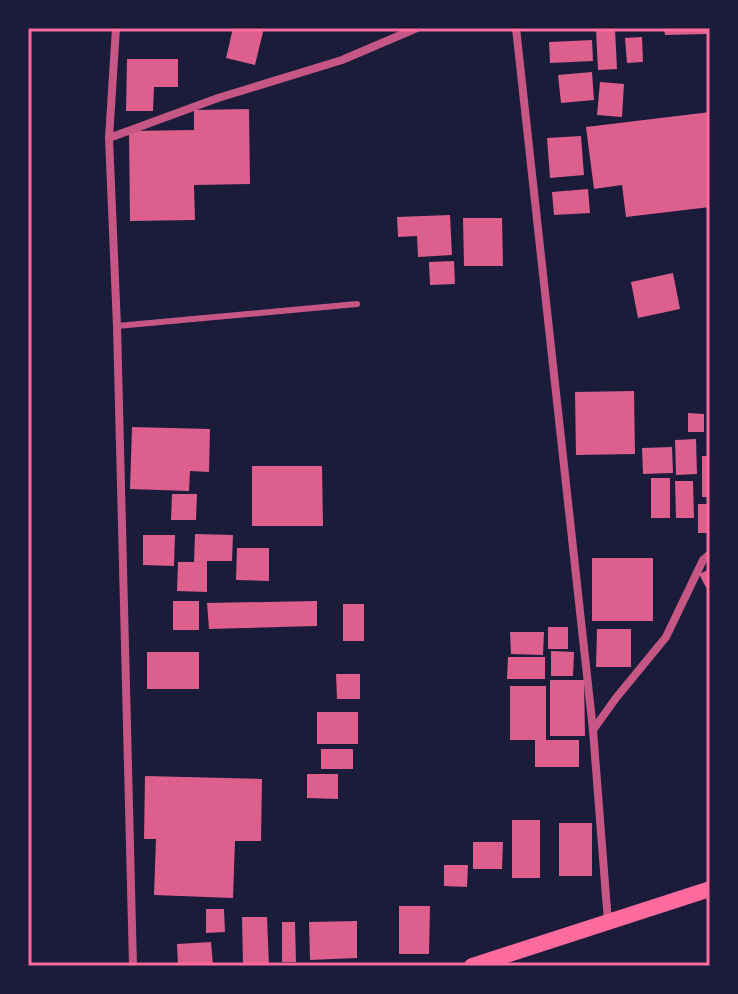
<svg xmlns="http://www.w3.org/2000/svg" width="738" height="994" viewBox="0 0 738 994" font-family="'IBM Plex Serif',serif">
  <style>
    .building { fill: #dd5f8e }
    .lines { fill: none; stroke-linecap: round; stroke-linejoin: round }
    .service { stroke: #c65784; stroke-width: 6 }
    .minor { stroke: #c65784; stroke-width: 8 }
    .secondary { stroke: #ff6b9d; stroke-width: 16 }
    .neatline { fill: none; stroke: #ff6b9d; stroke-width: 3 }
  </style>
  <rect width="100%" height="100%" fill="#1b1b3a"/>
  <g class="building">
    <path d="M233 28H264L255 65 226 58Z"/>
    <path d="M664 28H707L708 34 665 35Z"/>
    <path d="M615 29 617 69 598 70 596 30Z"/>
    <path d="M642 37 643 62 627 63 625 38Z"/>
    <path d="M592 40 593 61 550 63 549 42Z"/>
    <path d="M127 59H178V87H154L153 111H126Z"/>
    <path d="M592 72 594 100 561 103 558 75Z"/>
    <path d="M600 82 624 84 622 117 597 115Z"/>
    <path d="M249 109 250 184 194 185 195 220 130 221 129 131 194 130V110Z"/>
    <path d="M710 112V207L626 217 622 185 594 189 586 127Z"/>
    <path d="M581 136 584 175 550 178 547 138Z"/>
    <path d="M588 189 590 213 554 215 552 192Z"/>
    <path d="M450 215 452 255 418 257 417 236 398 237 397 217Z"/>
    <path d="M463 218H502L503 266H464Z"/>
    <path d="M454 261 455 284 430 285 429 262Z"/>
    <path d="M673 273 680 309 638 318 631 282Z"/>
    <path d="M634 391 635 454 576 455 575 392Z"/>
    <path d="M688 413 704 414V432H688Z"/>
    <path d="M132 427 210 429 209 472 190 471 189 491 130 489Z"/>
    <path d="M696 439 697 474 676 475 675 440Z"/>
    <path d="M672 447 673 473 643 474 642 448Z"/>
    <rect x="702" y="456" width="8" height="41"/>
    <path d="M252 466H322L323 526H252Z"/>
    <rect x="651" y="478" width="19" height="40"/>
    <path d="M675 481H693L694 518H676Z"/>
    <path d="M172 494H197L196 520H171Z"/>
    <rect x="698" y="504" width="12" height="29"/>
    <path d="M195 534 233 535 232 561H207V592L177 591 178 562H194Z"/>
    <path d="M143 535H175L174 566 143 565Z"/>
    <path d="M237 548H269V581L236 580Z"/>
    <rect x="592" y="558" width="61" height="63"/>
    <path d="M710 569V595L699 574Z"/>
    <rect x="173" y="601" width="26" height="29"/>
    <path d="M317 601V626L209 629 207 603Z"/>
    <rect x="343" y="604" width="21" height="37"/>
    <rect x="548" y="627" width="20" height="22"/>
    <path d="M597 629H631V667H596Z"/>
    <path d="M510 632H544L543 655 511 654Z"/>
    <path d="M551 651 574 652 573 676H551Z"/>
    <rect x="147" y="652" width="52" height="37"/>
    <path d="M508 657H545V679H507Z"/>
    <path d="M336 674H360V699H337Z"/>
    <path d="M550 680H584L585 736H550Z"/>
    <path d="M510 686H546V740H579V767H535V740H510Z"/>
    <rect x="317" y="712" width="41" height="32"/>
    <rect x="321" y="749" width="32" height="20"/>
    <path d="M307 774H338V799L307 798Z"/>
    <path d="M145 776 262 779 261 841H235L233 898 154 895 156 839H144Z"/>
    <rect x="512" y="820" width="28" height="58"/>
    <rect x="559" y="823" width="33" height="53"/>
    <path d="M473 842H503L502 869H473Z"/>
    <path d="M444 865H468L467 887 444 886Z"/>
    <path d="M399 906H430L429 954H399Z"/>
    <path d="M206 909H224L225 932 206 933Z"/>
    <path d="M242 917H267L269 966H243Z"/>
    <path d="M357 921V958L310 960 309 922Z"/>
    <path d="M282 922H295L296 962H282Z"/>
    <path d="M211 942 213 966H178L177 944Z"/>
  </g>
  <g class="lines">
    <path class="service" d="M117 326 357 304"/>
    <g class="minor">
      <path d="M116 28 109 138 117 326 133 966"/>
      <path d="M516 28 593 730"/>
      <path d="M109 138 218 98 342 60 417 28"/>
      <path d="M608 922 593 730 616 698 666 637 703 560 710 554"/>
    </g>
    <path class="secondary" d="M472 966 710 889"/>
  </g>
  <rect width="738" height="994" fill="none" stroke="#1b1b3a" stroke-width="60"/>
  <rect x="30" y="30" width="678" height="934" class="neatline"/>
</svg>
